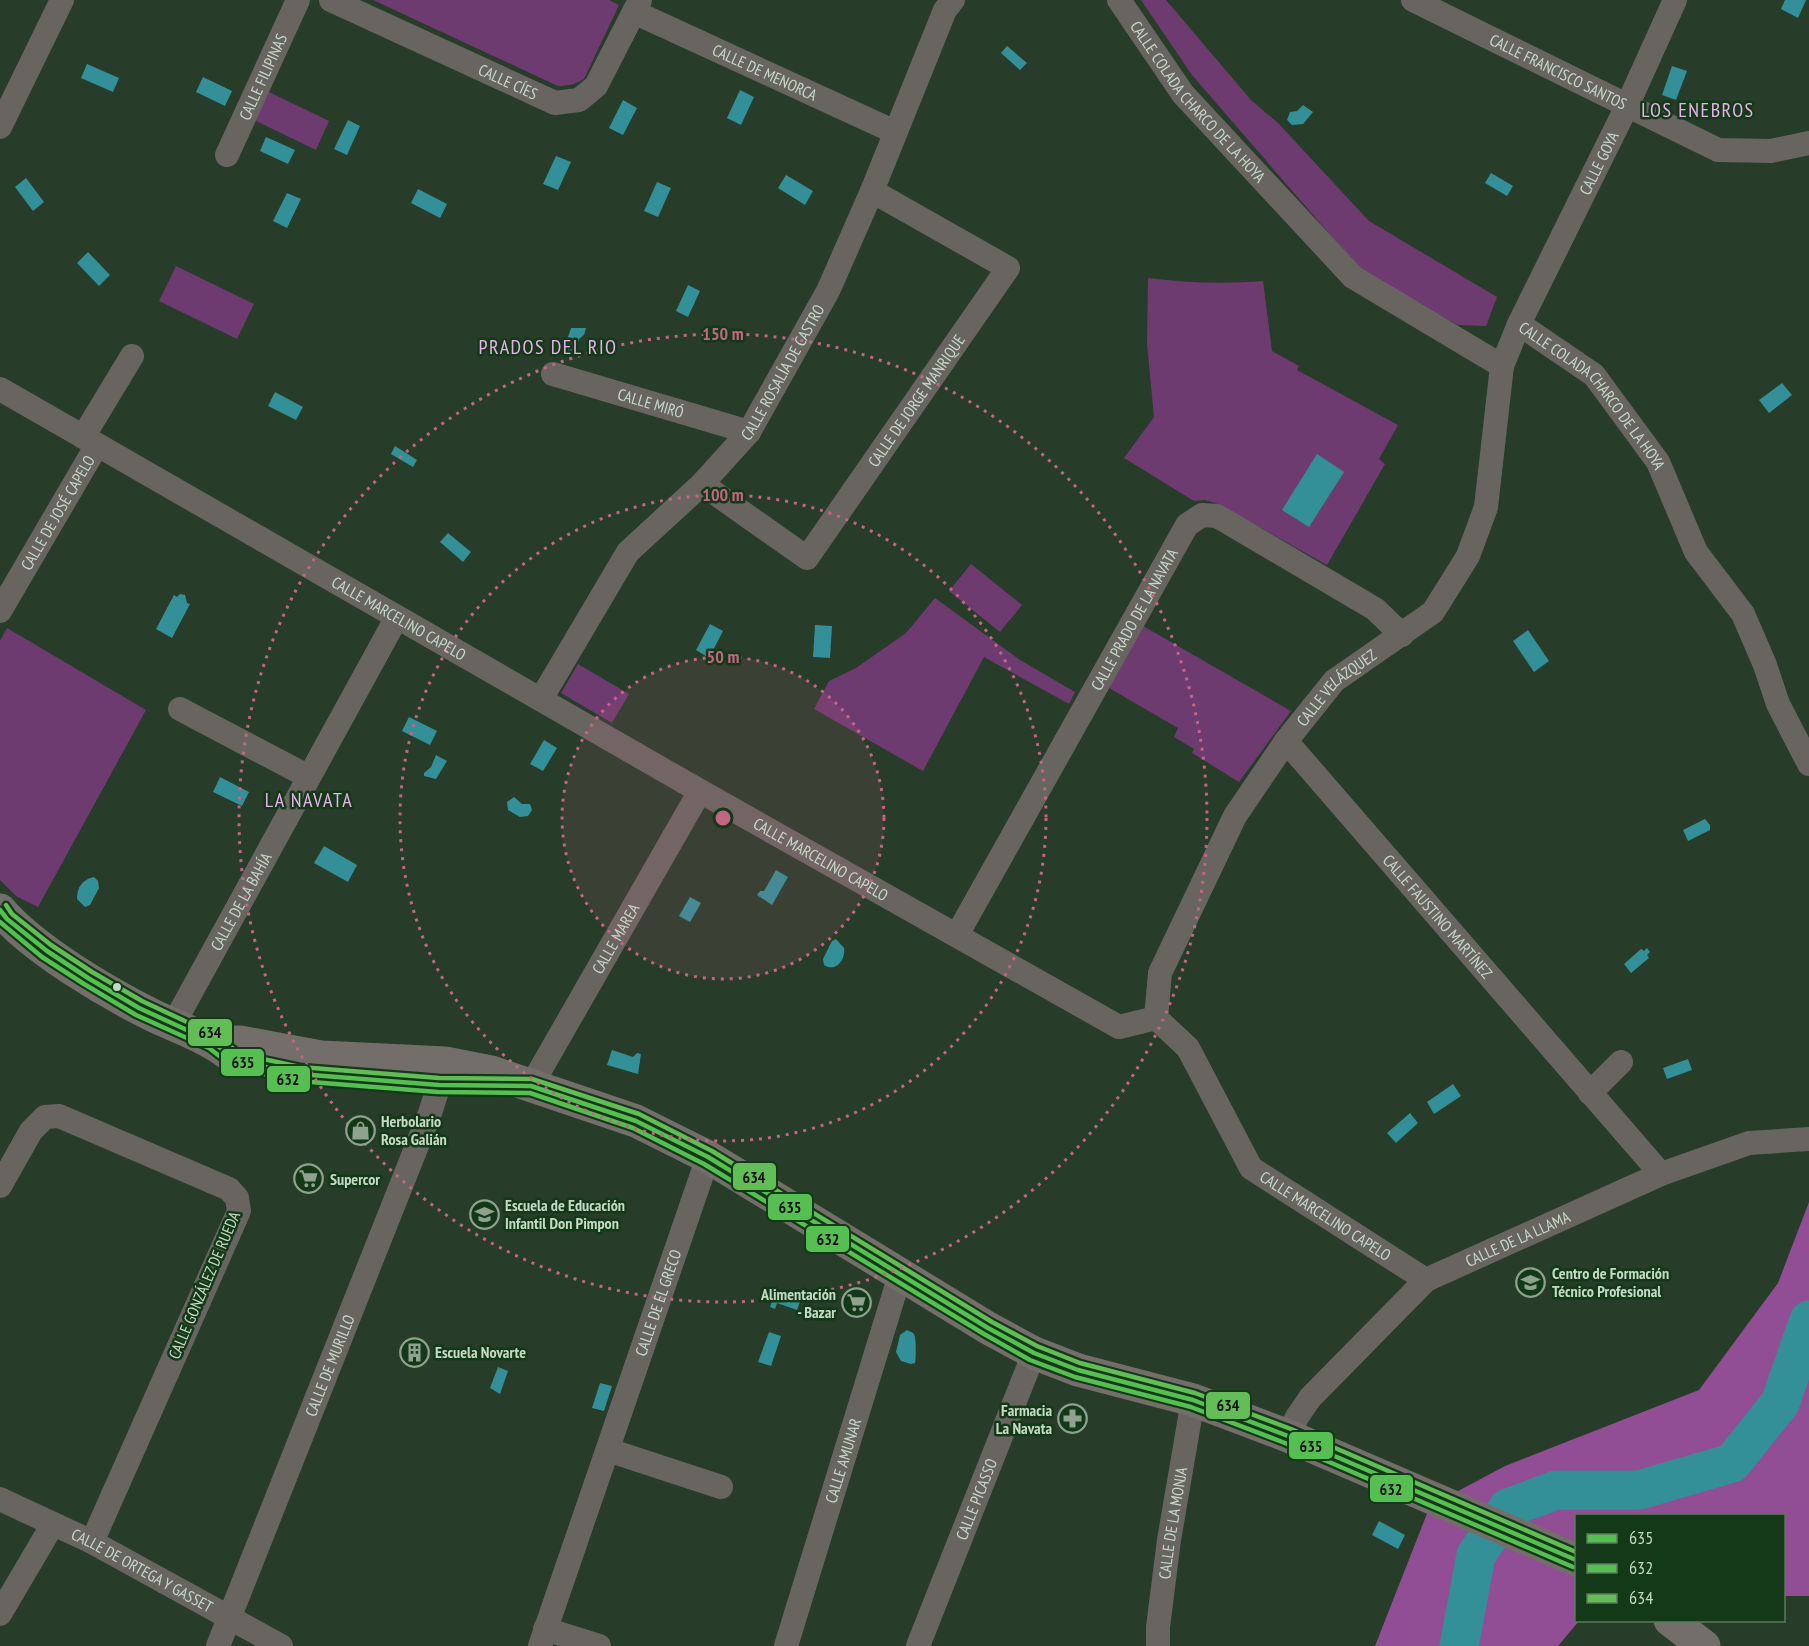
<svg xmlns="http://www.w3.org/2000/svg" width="1809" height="1646" viewBox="0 0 1809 1646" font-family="'PT Sans Narrow',sans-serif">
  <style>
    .green { fill: #6e3b71 }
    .forest { fill: #914e95 }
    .water { fill: #349098 }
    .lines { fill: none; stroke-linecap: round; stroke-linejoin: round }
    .river { stroke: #349098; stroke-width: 39 }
    .street { stroke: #686561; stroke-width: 24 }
    .secondary { stroke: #746e6a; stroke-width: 33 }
    .bus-1-casing { stroke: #143918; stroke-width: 9 }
    .bus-2-casing { stroke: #143918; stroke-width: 9 }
    .bus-3-casing { stroke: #143918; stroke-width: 9 }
    .bus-1 { stroke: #55bf52; stroke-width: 4.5 }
    .bus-2 { stroke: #55bf52; stroke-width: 4.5 }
    .bus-3 { stroke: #62bd56; stroke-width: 4.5 }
    .ring { fill: none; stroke: #c36585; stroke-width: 3; stroke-dasharray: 3 6 }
    .bus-dot { fill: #c5d9c5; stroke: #143918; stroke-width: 2 }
    .labels { text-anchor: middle; stroke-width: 5; stroke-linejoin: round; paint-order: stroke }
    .street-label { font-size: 16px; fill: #c5d9c5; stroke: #143918 }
    .poi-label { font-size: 16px; font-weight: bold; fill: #c5d9c5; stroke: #143918; text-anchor: start }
    .quarter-label { font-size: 20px; letter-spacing: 1.5px; fill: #e9b1eb; stroke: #143918 }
    .centre { fill: #c36585; stroke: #143918; stroke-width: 3 }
    .ring-label { font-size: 18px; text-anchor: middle; font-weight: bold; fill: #c36585; stroke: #143918; stroke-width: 5; stroke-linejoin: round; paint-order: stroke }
    .line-badge { stroke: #143918; stroke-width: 2 }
    .pale-badge-label { font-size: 16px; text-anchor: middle; font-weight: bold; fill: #111 }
  </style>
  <rect width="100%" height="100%" fill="#273c29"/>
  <g class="green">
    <path d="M373 0H609L619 5 584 79C575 84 569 86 558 86Z"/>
    <path d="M1141 0H1166L1251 100 1278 123 1369 221 1497 297 1486 326 1458 325 1365 275 1192 75Z"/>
    <path d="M267 91 329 121 316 150 254 120Z"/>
    <path d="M176 266 254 304 237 339 159 301Z"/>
    <path d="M1148 278C1187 283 1224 284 1263 281L1272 351 1299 366 1297 370 1398 425 1379 459 1385 464 1327 565 1218 504 1205 500 1194 501 1124 458 1154 417 1147 344Z"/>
    <path d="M971 564 1022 605 1000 632 949 591Z"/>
    <path d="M935 598 1020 660 1075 692 1069 704 984 657 923 771 814 709 829 681 856 668 906 633Z"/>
    <path d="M1143 626 1291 711 1239 782 1192 753 1194 749 1174 737 1178 728 1109 688Z"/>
    <path d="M7 628 146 710 38 907 16 896 0 880V641Z"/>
    <path d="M578 664 629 694 612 723 561 693Z"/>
  </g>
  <path class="forest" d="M1809 1202V1596H1784V1516H1576V1620L1579 1621 1558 1646H1375L1430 1506 1505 1466 1699 1390 1778 1283Z"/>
  <g class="water">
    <path d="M1785 0H1806L1798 18 1781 9Z"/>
    <path d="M1007 46 1027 63 1020 70 1001 53Z"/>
    <path d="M87 64 119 78 113 92 81 78Z"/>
    <path d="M1672 66 1687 71 1676 100 1662 95Z"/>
    <path d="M203 77 232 91 225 106 196 92Z"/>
    <path d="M740 90 754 97 741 125 727 118Z"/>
    <path d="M623 100 637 108 623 135 609 128Z"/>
    <path d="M1303 105 1313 112 1303 124 1292 125 1287 120 1290 112 1297 111Z"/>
    <path d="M348 120 360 126 347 155 334 149Z"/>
    <path d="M266 137 295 150 288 164 260 151Z"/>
    <path d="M556 156 571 162 558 190 543 184Z"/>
    <path d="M1491 173 1513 186 1507 196 1485 183Z"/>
    <path d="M786 175 813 191 805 205 778 188Z"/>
    <path d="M26 178 44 202 33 211 15 187Z"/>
    <path d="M657 182 671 188 658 217 644 211Z"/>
    <path d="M418 189 447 204 440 218 411 203Z"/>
    <path d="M287 193 301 199 287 228 273 221Z"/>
    <path d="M88 252 110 275 99 286 77 263Z"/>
    <path d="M688 285 700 291 688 317 676 311Z"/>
    <path d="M571 328H586L584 335 579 339 575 354 563 352Z"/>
    <path d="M1782 383 1792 395 1769 413 1759 400Z"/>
    <path d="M275 392 303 407 296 420 268 406Z"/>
    <path d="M395 446 417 460 413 467 391 454Z"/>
    <path d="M1317 454 1344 472 1309 527 1282 510Z"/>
    <path d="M448 533 471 552 463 562 440 542Z"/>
    <path d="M180 594 185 595 187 603 190 604 172 638 156 629 174 595 177 597Z"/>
    <path d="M710 624 723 631 709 658 696 650Z"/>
    <path d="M815 625 832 626 830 658 813 657Z"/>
    <path d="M1528 630 1549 661 1534 672 1513 641Z"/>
    <path d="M409 717 437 731 430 745 402 731Z"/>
    <path d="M544 740 557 748 543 771 530 764Z"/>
    <path d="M436 755 447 761 436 779 424 776V773L431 767Z"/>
    <path d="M220 777 249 792 242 806 213 792Z"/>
    <path d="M514 797 522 804H530L532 810 528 816 520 817 508 810 507 802Z"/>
    <path d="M1705 819 1710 825V830L1688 841 1683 830Z"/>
    <path d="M324 846 357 865 348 882 314 863Z"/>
    <path d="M776 870 788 877 772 905 757 895 760 891H764Z"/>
    <path d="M94 877 98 881 99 888 90 905 85 907 77 899C77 887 82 880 94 877Z"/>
    <path d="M690 897 701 903 690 922 679 916Z"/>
    <path d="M836 939 844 948C846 959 836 973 824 965L823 959 832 941Z"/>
    <path d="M1647 948 1650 952 1647 955 1649 958 1631 973 1624 964 1641 949 1644 951Z"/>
    <path d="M612 1050 633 1057 637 1053 641 1054 638 1074 607 1065Z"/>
    <path d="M1688 1059 1692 1070 1667 1079 1663 1068Z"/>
    <path d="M1453 1084 1461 1096 1434 1114 1427 1102Z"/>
    <path d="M1410 1113 1418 1123 1396 1143 1387 1133Z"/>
    <path d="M776 1290 801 1299 797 1310 777 1303 775 1309 770 1307Z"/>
    <path d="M907 1330C911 1332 914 1332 915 1337 916 1342 916 1359 915 1363L911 1364 901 1361 896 1352 900 1335Z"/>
    <path d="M769 1332 781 1336 771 1366 758 1362Z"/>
    <path d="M498 1367 508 1371 500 1394 490 1388Z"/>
    <path d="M600 1383 612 1386 604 1411 592 1408Z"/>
    <path d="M1379 1521 1405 1535 1398 1549 1372 1535Z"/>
  </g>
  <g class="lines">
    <path class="river" d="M1459 1646 1476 1555 1508 1508 1556 1490H1639L1732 1463 1780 1403 1809 1320"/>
    <g class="street">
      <path id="s1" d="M331 0 555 103 579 100 596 86 640 0"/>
      <path id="s2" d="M1119 0 1183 94 1353 277 1502 366 1519 324 1627 106 1675 0"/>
      <path id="s3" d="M1413 0 1718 150 1771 151 1809 143"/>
      <path id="s4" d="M634 12 895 132"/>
      <path d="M0 127 62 0"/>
      <path id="s5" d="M227 155 298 0"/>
      <path id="s6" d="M1519 324 1594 375 1658 462 1696 552 1743 614 1765 665 1778 704 1809 764"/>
      <path id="s7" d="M553 374 749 432"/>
      <path id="s8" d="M0 389 700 791 1119 1027 1156 1018 1188 1048 1251 1168 1426 1280"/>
      <path d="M83 437 132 356"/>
      <path id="s9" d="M702 484 807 558 1008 268 872 191"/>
      <path id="s10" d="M0 611 97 445"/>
      <path id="s11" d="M541 699 628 552 702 484 749 432 828 291 872 191 945 10 953 0"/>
      <path d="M180 709 309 777"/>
      <path id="s12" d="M1286 741 1661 1174"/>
      <path id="s13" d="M957 935 1187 525 1202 515 1217 516 1375 609 1402 635"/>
      <path id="s14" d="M1156 1018 1160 973 1235 816 1286 741 1334 681 1433 612 1468 556 1486 507 1502 366"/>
      <path id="s15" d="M173 1025 397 617"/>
      <path id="s16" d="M531 1086 700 791"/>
      <path d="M1590 1093 1621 1062"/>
      <path d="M0 1186 31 1131 45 1117 59 1116 229 1189 237 1198 239 1211 92 1542"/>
      <path id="s17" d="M1288 1436 1297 1417 1310 1398 1426 1280 1661 1174 1749 1143 1809 1139"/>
      <path d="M608 1450 721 1487"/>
      <path id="s18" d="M0 1499 92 1542 281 1646"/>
      <path d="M0 1614 53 1524"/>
      <path d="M545 1629 599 1646"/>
      <path id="s19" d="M218 1646 430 1113 439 1085"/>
      <path id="s20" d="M540 1646 708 1157"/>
      <path id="s21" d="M786 1646 900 1275"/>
      <path id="s22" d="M918 1646 1034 1353"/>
      <path id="s23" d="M1158 1646V1627L1169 1540 1193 1400"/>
    </g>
    <g class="secondary">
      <path d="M0 910C33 949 106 992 152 1015 179 1028 207 1037 230 1055"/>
      <path d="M213 1042H240L321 1057 445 1063 491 1072 636 1121 708 1157 988 1328 1034 1353 1078 1370 1193 1400 1288 1436 1576 1560"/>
      <path d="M1670 1620 1704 1646"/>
    </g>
    <defs>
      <path id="bus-1" d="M0 910 7 919 47 951 88 978 139 1008 213 1042 237 1061 299 1074 439 1085 531 1086 636 1121 708 1157 988 1328 1034 1353 1078 1370 1193 1400 1288 1436 1576 1560"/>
      <path id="bus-2" d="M0 922 42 957 84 984 136 1015 209 1048 235 1068 298 1081 438 1092 530 1093 633 1128 704 1164 984 1334 1030 1360 1075 1377 1191 1407 1285 1443 1573 1567"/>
      <path id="bus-3" d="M6 905 12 914 51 945 92 972 142 1001 217 1036 240 1054 300 1067 439 1078 532 1079 639 1114 712 1151 992 1322 1037 1346 1080 1363 1195 1393 1291 1429 1576 1552"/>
    </defs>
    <use href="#bus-1" class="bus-1-casing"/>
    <use href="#bus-2" class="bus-2-casing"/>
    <use href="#bus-3" class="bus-3-casing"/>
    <use href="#bus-1" class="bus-1"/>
    <use href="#bus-2" class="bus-2"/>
    <use href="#bus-3" class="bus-3"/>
  </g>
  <circle cx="723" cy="818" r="161" fill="#c36585" fill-opacity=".12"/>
  <g class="ring">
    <circle cx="723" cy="818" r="161"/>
    <circle cx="723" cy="818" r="323"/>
    <circle cx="723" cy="818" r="484"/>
  </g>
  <defs>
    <symbol id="shop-ring" viewBox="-11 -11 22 22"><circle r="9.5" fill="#143918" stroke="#8ea28e" stroke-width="1.5"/><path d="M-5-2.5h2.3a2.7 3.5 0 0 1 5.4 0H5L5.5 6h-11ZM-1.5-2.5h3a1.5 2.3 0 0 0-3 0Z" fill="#8ea28e"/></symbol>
    <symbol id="supermarket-ring" viewBox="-11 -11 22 22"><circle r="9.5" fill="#143918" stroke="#8ea28e" stroke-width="1.5"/><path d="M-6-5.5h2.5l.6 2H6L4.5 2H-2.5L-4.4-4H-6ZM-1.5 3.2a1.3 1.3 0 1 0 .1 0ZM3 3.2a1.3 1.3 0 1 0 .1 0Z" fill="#8ea28e"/></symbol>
    <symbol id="school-ring" viewBox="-11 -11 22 22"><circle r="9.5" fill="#143918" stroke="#8ea28e" stroke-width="1.5"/><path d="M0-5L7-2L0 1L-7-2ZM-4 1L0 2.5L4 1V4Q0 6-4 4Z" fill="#8ea28e"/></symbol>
    <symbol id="building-ring" viewBox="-11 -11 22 22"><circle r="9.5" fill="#143918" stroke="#8ea28e" stroke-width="1.5"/><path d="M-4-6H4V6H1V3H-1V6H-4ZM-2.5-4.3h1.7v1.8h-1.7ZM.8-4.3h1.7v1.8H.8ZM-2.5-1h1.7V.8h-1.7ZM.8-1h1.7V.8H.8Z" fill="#8ea28e"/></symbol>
    <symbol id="pharmacy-ring" viewBox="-11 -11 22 22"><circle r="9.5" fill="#143918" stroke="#8ea28e" stroke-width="1.5"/><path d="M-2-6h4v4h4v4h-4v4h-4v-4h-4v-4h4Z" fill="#8ea28e"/></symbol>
  </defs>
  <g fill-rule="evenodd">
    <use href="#shop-ring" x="344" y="1114" width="33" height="33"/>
    <use href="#supermarket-ring" x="292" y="1162" width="33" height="33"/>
    <use href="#school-ring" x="468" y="1198" width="33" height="33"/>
    <use href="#school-ring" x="1514" y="1266" width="33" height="33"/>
    <use href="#supermarket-ring" x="840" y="1286" width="33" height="33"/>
    <use href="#building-ring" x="398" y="1336" width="33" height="33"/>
    <use href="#pharmacy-ring" x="1056" y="1402" width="33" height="33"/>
  </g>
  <circle class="bus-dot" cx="117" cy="987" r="5"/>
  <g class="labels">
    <g class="street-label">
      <text dy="6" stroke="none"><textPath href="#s4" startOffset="144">CALLE DE MENORCA</textPath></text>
      <text dy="6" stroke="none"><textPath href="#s3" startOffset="162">CALLE FRANCISCO SANTOS</textPath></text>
      <text dy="6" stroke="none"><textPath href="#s5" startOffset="86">CALLE FILIPINAS</textPath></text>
      <text dy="6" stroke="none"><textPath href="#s1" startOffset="195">CALLE CÍES</textPath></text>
      <text dy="6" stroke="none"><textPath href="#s2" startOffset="129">CALLE COLADA CHARCO DE LA HOYA</textPath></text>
      <text dy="6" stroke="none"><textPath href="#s2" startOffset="762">CALLE GOYA</textPath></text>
      <text dy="6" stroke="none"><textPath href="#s11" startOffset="410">CALLE ROSALÍA DE CASTRO</textPath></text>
      <text dy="6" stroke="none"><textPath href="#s9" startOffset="320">CALLE DE JORGE MANRIQUE</textPath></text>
      <text dy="6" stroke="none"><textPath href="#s7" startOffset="102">CALLE MIRÓ</textPath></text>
      <text dy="6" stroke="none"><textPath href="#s6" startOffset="104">CALLE COLADA CHARCO DE LA HOYA</textPath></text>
      <text dy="6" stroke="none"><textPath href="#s10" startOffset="114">CALLE DE JOSÉ CAPELO</textPath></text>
      <text dy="6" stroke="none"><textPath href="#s8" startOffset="460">CALLE MARCELINO CAPELO</textPath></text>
      <text dy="6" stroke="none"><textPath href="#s13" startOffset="362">CALLE PRADO DE LA NAVATA</textPath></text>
      <text dy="6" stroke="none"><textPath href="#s14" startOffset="384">CALLE VELÁZQUEZ</textPath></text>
      <text dy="6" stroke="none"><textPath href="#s8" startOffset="946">CALLE MARCELINO CAPELO</textPath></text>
      <text dy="6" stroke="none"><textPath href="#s15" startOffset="141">CALLE DE LA BAHÍA</textPath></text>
      <text dy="6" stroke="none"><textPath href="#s12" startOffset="232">CALLE FAUSTINO MARTÍNEZ</textPath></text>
      <text dy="6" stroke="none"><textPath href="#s16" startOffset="170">CALLE MAREA</textPath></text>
      <text dy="6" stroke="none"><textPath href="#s8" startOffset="1594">CALLE MARCELINO CAPELO</textPath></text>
      <text dy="6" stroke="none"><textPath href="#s17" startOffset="310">CALLE DE LA LLAMA</textPath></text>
      <text transform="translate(204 1285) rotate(-67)" y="6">CALLE GONZÁLEZ DE RUEDA</text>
      <text dy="6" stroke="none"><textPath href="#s20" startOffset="363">CALLE DE EL GRECO</textPath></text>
      <text dy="6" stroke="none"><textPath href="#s19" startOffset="302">CALLE DE MURILLO</textPath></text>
      <text dy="6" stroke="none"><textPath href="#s21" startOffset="194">CALLE AMUNAR</textPath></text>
      <text dy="6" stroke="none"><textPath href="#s22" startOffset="158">CALLE PICASSO</textPath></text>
      <text dy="6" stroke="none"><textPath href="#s23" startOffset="124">CALLE DE LA MONJA</textPath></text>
      <text dy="6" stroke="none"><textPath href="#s18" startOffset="159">CALLE DE ORTEGA Y GASSET</textPath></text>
    </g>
    <g class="poi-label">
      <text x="381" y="1127">Herbolario<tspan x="381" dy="18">Rosa Galián</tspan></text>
      <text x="330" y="1185">Supercor</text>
      <text x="505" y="1211">Escuela de Educación<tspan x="505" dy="18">Infantil Don Pimpon</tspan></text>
      <text x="1552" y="1279">Centro de Formación<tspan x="1552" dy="18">Técnico Profesional</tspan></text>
      <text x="836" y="1300" text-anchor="end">Alimentación<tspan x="836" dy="18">- Bazar</tspan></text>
      <text x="435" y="1358">Escuela Novarte</text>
      <text x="1052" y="1416" text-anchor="end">Farmacia<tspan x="1052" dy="18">La Navata</tspan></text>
    </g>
    <g class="quarter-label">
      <text x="1698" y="117">LOS ENEBROS</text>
      <text x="548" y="354">PRADOS DEL RIO</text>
      <text x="309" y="807">LA NAVATA</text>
    </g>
  </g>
  <circle cx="723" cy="818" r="9" class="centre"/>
  <g class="ring-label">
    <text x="723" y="340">150 m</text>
    <text x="723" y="501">100 m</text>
    <text x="723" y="663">50 m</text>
  </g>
  <g class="line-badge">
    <rect x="187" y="1018" width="46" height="29" rx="6" fill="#62bd56"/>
    <rect x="220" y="1048" width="45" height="29" rx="6" fill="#55bf52"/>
    <rect x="266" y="1065" width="45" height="28" rx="6" fill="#55bf52"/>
    <rect x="732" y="1162" width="45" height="29" rx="6" fill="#62bd56"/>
    <rect x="767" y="1193" width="46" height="28" rx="6" fill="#55bf52"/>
    <rect x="805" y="1225" width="45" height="28" rx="6" fill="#55bf52"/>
    <rect x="1205" y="1391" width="46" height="29" rx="6" fill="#62bd56"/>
    <rect x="1288" y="1431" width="46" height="29" rx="6" fill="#55bf52"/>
    <rect x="1369" y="1474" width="45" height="29" rx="6" fill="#55bf52"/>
  </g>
  <g class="pale-badge-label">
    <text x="210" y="1038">634</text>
    <text x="243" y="1068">635</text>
    <text x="288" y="1085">632</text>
    <text x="754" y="1183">634</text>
    <text x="790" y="1213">635</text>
    <text x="828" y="1245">632</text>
    <text x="1228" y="1411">634</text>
    <text x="1311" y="1452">635</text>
    <text x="1391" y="1495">632</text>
  </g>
  <rect x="1575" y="1514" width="210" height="108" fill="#143918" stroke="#5b795d" stroke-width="1.5"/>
  <rect x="1587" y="1534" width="30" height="9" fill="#55bf52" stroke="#5b795d" stroke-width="1.5"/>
  <text x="1629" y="1544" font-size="18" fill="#c5d9c5">635</text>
  <rect x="1587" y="1564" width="30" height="9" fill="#55bf52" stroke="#5b795d" stroke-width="1.5"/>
  <text x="1629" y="1574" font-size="18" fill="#c5d9c5">632</text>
  <rect x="1587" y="1594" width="30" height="9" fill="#62bd56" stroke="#5b795d" stroke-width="1.5"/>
  <text x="1629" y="1604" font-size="18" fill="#c5d9c5">634</text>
</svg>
